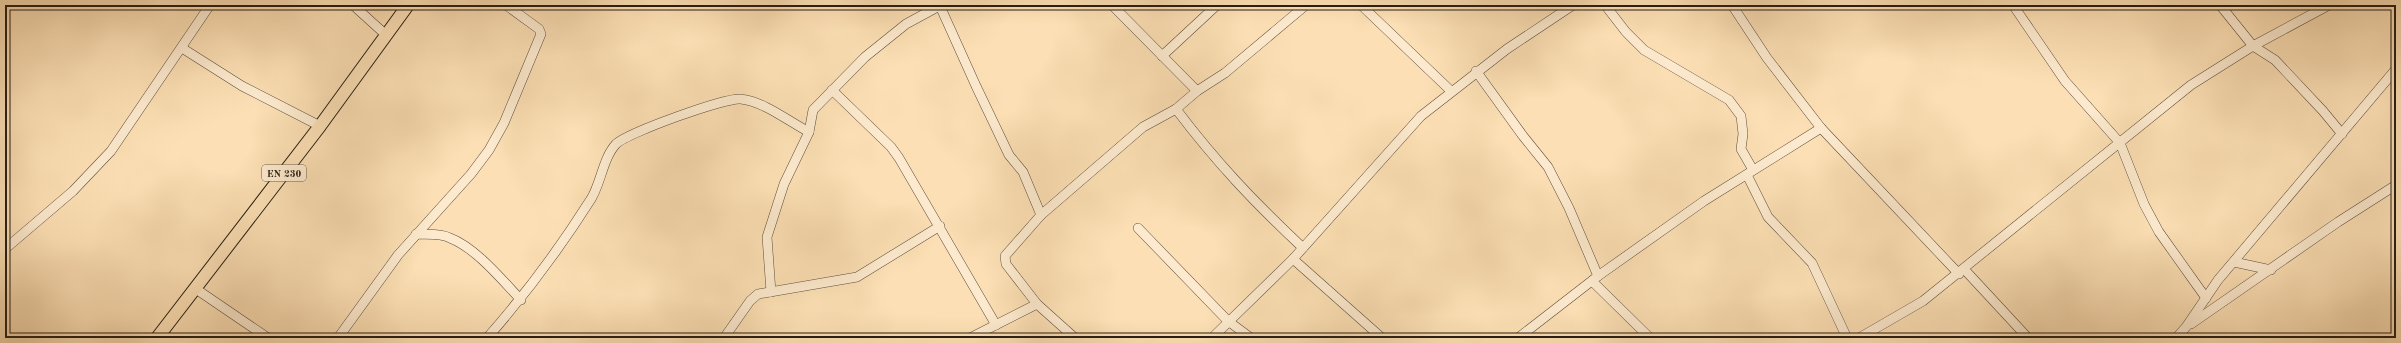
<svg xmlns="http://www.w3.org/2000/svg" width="2401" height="343" viewBox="0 0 2401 343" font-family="'Old Standard TT',serif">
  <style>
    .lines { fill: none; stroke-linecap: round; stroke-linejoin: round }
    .minor-casing { stroke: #5c4e3c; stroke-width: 10 }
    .major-casing { stroke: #271d14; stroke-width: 14 }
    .minor { stroke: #fdeace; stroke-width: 9 }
    .major { stroke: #fcdfb4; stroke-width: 12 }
    .labels { text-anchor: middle; stroke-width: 4; stroke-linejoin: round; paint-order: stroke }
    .shield { fill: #fdeace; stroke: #675a4c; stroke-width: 1 }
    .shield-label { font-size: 10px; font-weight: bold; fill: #271d14 }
  </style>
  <rect width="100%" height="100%" fill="#fcdfb4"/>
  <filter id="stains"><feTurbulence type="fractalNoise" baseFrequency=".005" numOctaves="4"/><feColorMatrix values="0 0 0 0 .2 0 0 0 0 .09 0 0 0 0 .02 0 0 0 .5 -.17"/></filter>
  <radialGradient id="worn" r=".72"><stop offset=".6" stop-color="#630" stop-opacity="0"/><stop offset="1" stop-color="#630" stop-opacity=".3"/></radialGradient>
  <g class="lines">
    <defs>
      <g id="minor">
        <path d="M353 5 386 35"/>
        <path d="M1112 5 1197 91"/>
        <path d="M1361 5 1451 91"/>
        <path d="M1605 5 1626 32 1644 50 1729 100 1741 116 1743 134 1741 149 1753 170"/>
        <path d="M1732 5 1767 58 1821 128 1959 274"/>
        <path d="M2013 5 2065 81 2120 143 2144 204 2159 232 2206 298"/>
        <path d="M2220 5 2253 46 2275 60 2323 111 2342 134"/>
        <path d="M940 6 976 86 1009 155 1023 172 1041 215"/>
        <path d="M182 48 242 86 320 126"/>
        <path d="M1162 56 1217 5"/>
        <path d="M1476 71 1523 136 1548 167 1569 208 1598 276"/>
        <path d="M832 90 891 147 899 158 996 325"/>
        <path d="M1176 109C1216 162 1254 202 1302 247"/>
        <path d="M1747 175 1768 217 1812 263 1847 338"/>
        <path d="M1138 228 1228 321 1251 338"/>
        <path d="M416 234C427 235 440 233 450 238 476 248 502 280 521 300"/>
        <path d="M5 249 73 191 111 151 210 5"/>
        <path d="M1293 259 1382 338"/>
        <path d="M2234 262 2271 270"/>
        <path d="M1964 269 2028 338"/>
        <path d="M1592 281 1650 338"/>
        <path d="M196 289 268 338"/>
        <path d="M771 292 767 237 784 184 809 132 813 110 865 57 906 24 941 5"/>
        <path d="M2191 324 2338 222 2396 185"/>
        <path d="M338 338 398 255 471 174 489 150 504 123 541 34 539 29 506 5"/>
        <path d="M487 338C525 295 560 248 591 199 601 183 603 158 616 144 627 133 726 97 741 99 765 102 788 121 809 132"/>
        <path d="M724 338 750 301 758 294 857 277 940 226"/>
        <path d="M970 338 1037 304"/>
        <path d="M1075 338 1037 304 1006 264 1005 256 1041 215 1143 127 1176 109 1197 91 1225 73 1306 5"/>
        <path d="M1212 338 1293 259 1421 116 1507 49 1573 5"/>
        <path d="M1518 338 1598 276 1704 201 1821 128"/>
        <path d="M1859 338 1923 301 2191 85 2253 46 2329 5"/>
        <path d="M2176 338 2186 327 2218 280 2396 69"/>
      </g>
      <path id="major" d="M157 338 320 126 408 5"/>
    </defs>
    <use href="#minor" class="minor-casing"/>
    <use href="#major" class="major-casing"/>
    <use href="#minor" class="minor"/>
    <use href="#major" class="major"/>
  </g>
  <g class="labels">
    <rect class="shield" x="262" y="165" width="44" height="16" rx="3"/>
    <g class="shield-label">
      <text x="284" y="177">EN 230</text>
    </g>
  </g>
  <rect width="2401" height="343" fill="none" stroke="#fcdfb4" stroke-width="20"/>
  <rect x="6" y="6" width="2389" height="331" fill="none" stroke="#271d14" stroke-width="2"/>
  <rect x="10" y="10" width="2381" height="323" fill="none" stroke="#271d14"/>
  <rect width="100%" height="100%" filter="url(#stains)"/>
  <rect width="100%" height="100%" fill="url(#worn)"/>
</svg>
